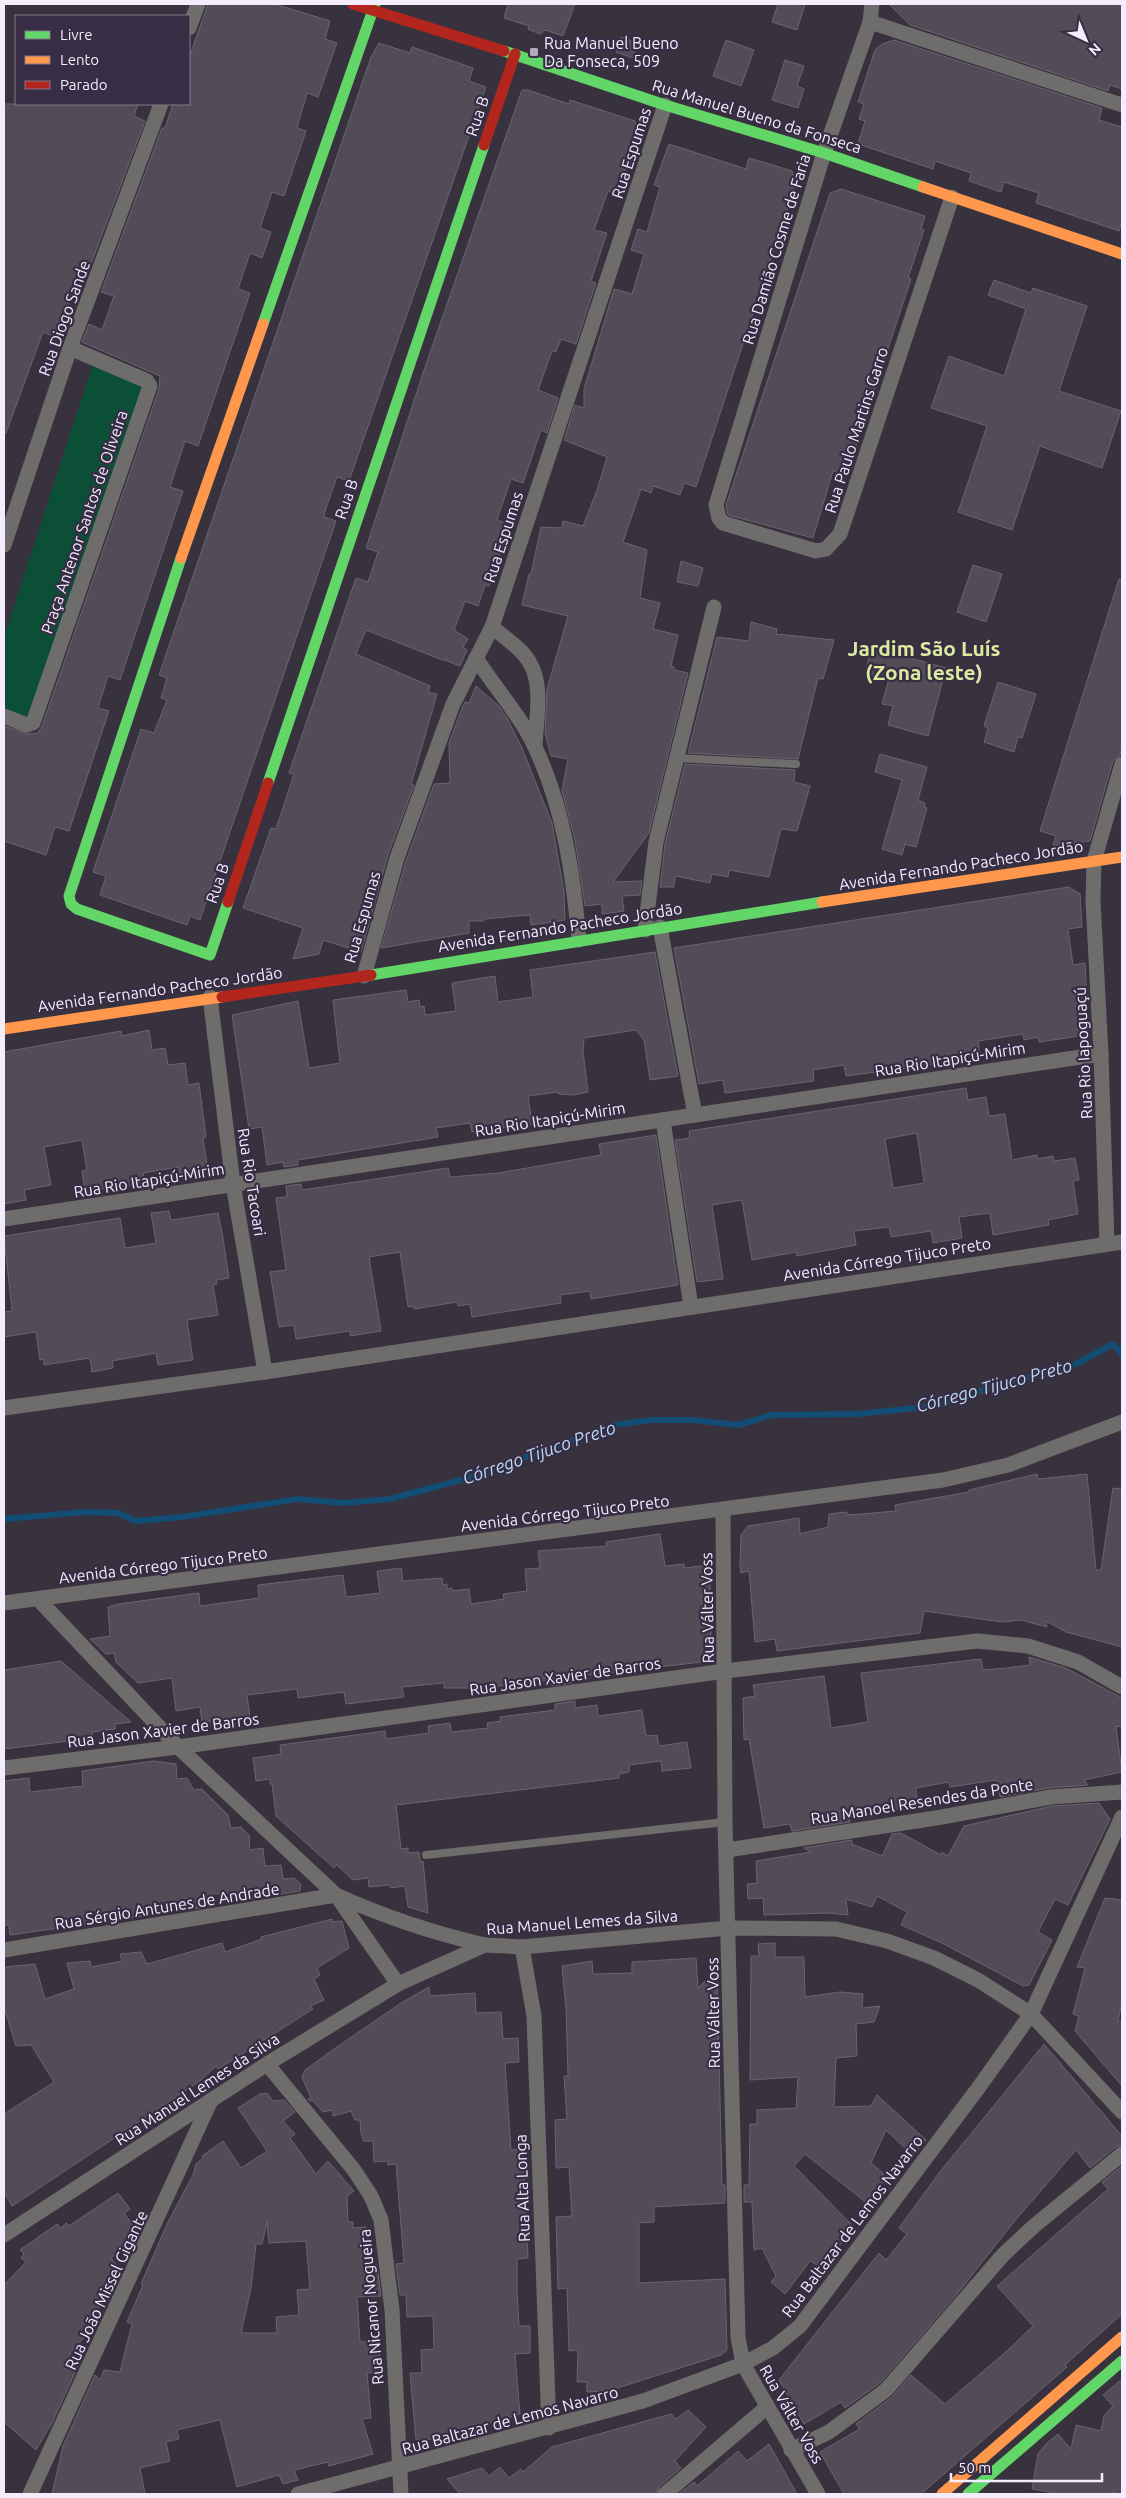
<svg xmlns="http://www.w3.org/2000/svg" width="1126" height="2498" viewBox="0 0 1126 2498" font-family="Ubuntu,sans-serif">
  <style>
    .green { fill: #0b4f37 }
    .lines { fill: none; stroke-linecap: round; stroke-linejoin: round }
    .stream { stroke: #124d75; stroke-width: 6 }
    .building { fill: #514c57; stroke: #69646f; fill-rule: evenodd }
    .lane { stroke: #6f6d6b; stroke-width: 8 }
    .street { stroke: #6f6d6b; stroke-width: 15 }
    .fast { stroke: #63d668; stroke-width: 11 }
    .slow { stroke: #ff974d; stroke-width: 11 }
    .jam { stroke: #b3261e; stroke-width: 11 }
    .poi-dot { fill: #b2acba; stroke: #372d44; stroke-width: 2 }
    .labels { text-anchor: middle; stroke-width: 4.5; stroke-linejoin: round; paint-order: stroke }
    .poi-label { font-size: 16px; fill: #f4edfd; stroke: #372d44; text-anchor: start }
    .street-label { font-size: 16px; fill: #f4edfd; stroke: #372d44 }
    .water-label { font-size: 18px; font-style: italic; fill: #badaf3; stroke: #372d44 }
    .district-label { font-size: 21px; font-weight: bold; fill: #dcea9d; stroke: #372d44 }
  </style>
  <rect width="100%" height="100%" fill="#38323f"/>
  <path class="green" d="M93 364 144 383 31 718 4 709V637Z"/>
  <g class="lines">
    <path class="stream" d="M4 1519 85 1512 119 1513 135 1521 182 1517 298 1499 342 1503 390 1499 472 1477 614 1425 652 1420H693L738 1425 772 1415 857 1414 936 1406 969 1394 1076 1364 1113 1344 1122 1354"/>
  </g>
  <g class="building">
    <path d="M208 4H275L330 21 325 39 337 43 318 97 307 93 297 128 306 131 284 196 272 192 260 228 271 232 262 258 250 253 238 289 250 293 198 446 185 441 170 487 183 491 120 680 108 676 98 708 109 711 69 831 55 827 46 855 4 841V726L29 734 38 733 42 726 159 389 160 376 82 342 89 324 102 330 114 296 101 292 162 128H165L173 104H189V58Z"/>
    <path d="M508 4H575L563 36 545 30 540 34 528 29 529 26 504 18Z"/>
    <path d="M778 4H805L797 30 772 22Z"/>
    <path d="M889 4H1122V89L1110 85 1108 91 910 25Z"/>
    <path d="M621 37 638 43 633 58 616 52Z"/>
    <path d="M726 40 754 50 741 86 713 76Z"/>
    <path d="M894 40 1102 108 1099 120 1122 127V221L1119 231 1036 203 1039 193 1004 182 1001 192 969 181 971 173 935 161 933 169 858 144 865 121 859 119 864 104 858 102 875 50 882 44Z"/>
    <path d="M379 43 410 53 412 47 473 68 469 81 486 87 349 481 337 477 325 511 324 517 336 521 200 920 190 916 187 925 100 895 106 876 93 872 141 729 154 733 167 700 161 698 167 678 159 675 371 57Z"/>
    <path d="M785 60 804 66 797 86 804 89 798 108 772 100Z"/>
    <path d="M522 90H528L569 104 570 100 635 121 638 132 617 195 608 191 594 230 607 233 591 281 596 283 576 344 561 339 556 352 552 351 538 390 558 398 547 433 541 430 523 483 511 479 497 520 505 523 500 536 505 537 489 586 485 585 478 606 465 601 454 630 468 639 463 647 467 650 460 666 447 661V658L445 661 366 630 356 654 430 686 428 692 437 694 411 785H414L388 855 361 952 323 940 319 954 293 959 303 928 243 908 271 828 276 829 294 774 289 773 356 578 368 582 378 552 366 548 424 370Z"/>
    <path d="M4 104H138L134 116 145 121 83 285 76 283 65 315 71 318 64 336 59 334 57 338 43 332 6 433H4Z"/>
    <path d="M669 144 746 169 749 158 776 166 792 171 796 182 696 487 684 483 680 495 653 486 651 493 641 489 623 542 647 550 640 598 660 603 653 629 678 635 671 666 674 667V670L688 673 649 833 613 882 642 881 640 895 622 896 624 911 602 914V904L585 906 575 840 562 791 568 759 551 756 545 733 547 689 568 616 522 605 529 574H531L541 527 562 528 563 521 583 526 597 490 607 457 564 440 575 405 584 408V389L614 289 632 294 644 254 631 250 638 229 647 232 660 187 654 185Z"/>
    <path d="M841 189 925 216 921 229 924 230 908 278 911 279 846 476 833 471 813 538 728 515 726 505 830 193Z"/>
    <path d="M994 280 1031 293 1033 288 1087 306 1059 391 1121 411 1102 468 1040 446 1012 530 958 512 987 426 931 408 949 356 1004 376 1026 309 988 295Z"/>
    <path d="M681 561 703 568 698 586 677 582Z"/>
    <path d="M973 565 1002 574 986 622 957 612Z"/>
    <path d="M1119 579 1122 580V746L1120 755 1113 761 1090 841 1053 846 1056 836 1040 831Z"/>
    <path d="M751 622 777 629 776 634 834 640 823 679 818 678 798 759 688 753 717 637 749 641Z"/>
    <path d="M872 647 946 668 928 736 888 725 893 706 882 704 889 679 865 673Z"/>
    <path d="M998 682 1036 694 1022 738 1018 737 1014 752 984 742 988 728 984 726Z"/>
    <path d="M476 686 498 705 506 716 522 748 552 823 564 892 565 920 531 925 530 915 484 919V921H469V933L381 948 406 861 434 784 450 783 449 743 462 708 465 702 469 703Z"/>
    <path d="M880 754 927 767 918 800 925 803 924 807 927 808 916 847 905 844 902 855 882 849 902 780 875 772Z"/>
    <path d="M685 764 795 770 794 782 810 786 797 831 781 829 769 877 729 870 728 877 712 874 710 883 675 876 674 887H660L665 844Z"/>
    <path d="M1069 887 1080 894 1082 927 1068 929 1073 965 1085 963 1087 1001 1077 1003 1080 1036 1039 1042 1038 1037 1024 1040 1023 1034 978 1041 980 1055 935 1062V1064L846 1076 844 1065 813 1070 814 1081 725 1093 723 1080 699 1084 674 948Z"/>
    <path d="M655 952 678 1076 650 1080 644 1040 636 1030 584 1038 583 1052 588 1092 573 1095 559 1094 558 1092 528 1096 532 1124 472 1132 470 1123 436 1128 438 1137 298 1160V1165L284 1167 283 1162 267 1165 262 1127 249 1129 232 1015 298 1001 309 1068 340 1063 333 1000 406 990 408 1002 419 1000 420 1007 424 1006 425 1015 456 1011 452 983 495 976 498 1002 533 997 530 970Z"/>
    <path d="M149 1030 152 1050 165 1048 168 1065 185 1063 188 1085 199 1083 206 1137 203 1138 208 1173 180 1177 179 1167 143 1173 145 1183 85 1191 82 1171 87 1170 82 1140 44 1147 51 1185 24 1190 26 1200 4 1204V1052L121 1031 122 1036Z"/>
    <path d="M966 1088 968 1100 986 1097 989 1116 1005 1114 1012 1160 1037 1155V1159L1053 1156 1054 1161 1075 1158 1079 1180 1073 1181 1078 1214 1048 1220 1049 1225 993 1235 990 1213 959 1217 962 1238 933 1243 931 1231 891 1237 889 1227 854 1231 856 1245 797 1256 796 1252 752 1260 742 1200 712 1205 723 1279 697 1282 675 1140 690 1138 689 1131ZM917 1133 924 1183 893 1188 885 1139Z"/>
    <path d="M656 1135 678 1285 591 1299 590 1291 560 1295 561 1303 472 1317 470 1304 458 1306 457 1302 414 1309V1306L408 1307 400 1252 369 1257 381 1331 350 1336V1331L296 1339 294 1325 279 1327 270 1272 286 1270 276 1198 287 1197 286 1186 301 1184 302 1190 448 1168 450 1177 499 1173 601 1155 599 1144Z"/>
    <path d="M169 1211 171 1220 218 1213 222 1232 229 1278 216 1280 217 1284 213 1285 218 1315 187 1320 193 1360 158 1365 156 1353 112 1361 113 1368 92 1372 90 1358 44 1365V1359L40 1360 36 1332 4 1337V1312L12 1311 4 1236 120 1218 125 1248 156 1243 151 1213Z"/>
    <path d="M1037 1474 1038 1479 1087 1474 1096 1570H1101L1113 1488 1122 1489V1647L1066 1632 1046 1621 1047 1627 1021 1620 1002 1622 924 1611 920 1633 777 1651 775 1639 755 1642 749 1571 741 1573 740 1566 741 1535 748 1526 799 1518 800 1534 828 1527 829 1514 847 1512V1515L861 1514 896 1511 895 1505 969 1492V1490Z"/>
    <path d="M660 1534 665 1566 684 1564V1568L710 1565V1596H701L706 1629 711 1628V1661L571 1677 572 1683 552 1686V1680L482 1688H444V1683L402 1687 404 1697 346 1704 344 1692 298 1698 297 1689 247 1695 250 1717 202 1722 200 1707 176 1711 172 1678 138 1683 116 1662 114 1653 106 1654 90 1639 110 1636 108 1607 118 1604 199 1593 200 1606 259 1598 258 1585 343 1575 346 1597 380 1593 377 1571 401 1568 403 1581 442 1578 443 1585 447 1584V1589L452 1588V1591L469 1589 471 1604 504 1599 503 1594 527 1591 525 1569 540 1568 538 1551 607 1546 606 1542Z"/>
    <path d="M1029 1657 1066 1668 1122 1698V1726L1116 1727 1122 1772 1084 1780 1088 1785 1049 1788 1000 1797 997 1780 950 1787 949 1782 916 1788 917 1807 849 1817 850 1822 792 1831 790 1824 764 1828 749 1739 744 1740 743 1698 755 1696 753 1685 824 1676 831 1728 868 1722 861 1673 981 1659 983 1670 1007 1668 1030 1665Z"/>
    <path d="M61 1661 131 1722 115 1724V1729L92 1732 93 1738 4 1749V1670Z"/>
    <path d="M575 1701V1708L597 1705 598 1716 642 1710 646 1736 657 1735 659 1746 687 1742 691 1768 662 1771 661 1761 629 1765V1772L619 1774V1778L396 1805 401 1849 408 1848V1853L419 1852 420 1862 423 1861 428 1913 408 1907 405 1886 391 1888 390 1885 369 1887 368 1878 353 1880 337 1865 334 1868 276 1816 272 1784H270V1779L256 1781 253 1758 281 1754 280 1745 385 1731 386 1739 429 1733 428 1726 450 1723 451 1732 488 1728 487 1723 501 1721 500 1717 555 1710V1704Z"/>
    <path d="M154 1761 176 1764 177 1779 187 1778 194 1790 202 1789 228 1815 231 1828 241 1827 249 1835 250 1850 263 1848 265 1866 281 1865 283 1879 294 1878 301 1884 300 1891 247 1900 244 1892 212 1894 213 1906 10 1935 9 1925H4V1781L29 1778 30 1792 73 1787 83 1786 82 1771Z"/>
    <path d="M1099 1803 1110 1819 1068 1905 1055 1899 1038 1932 1052 1940 1029 1985 1023 1986 942 1943 901 1925 907 1912 877 1896 872 1907 846 1899 848 1915 827 1913 764 1915 763 1898 748 1899 747 1884 757 1883 756 1861 811 1852 804 1848 852 1840V1844L882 1856 892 1834 901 1833 941 1855 942 1852 948 1856 964 1826 1052 1806Z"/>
    <path d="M1105 1898 1122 1900V2002L1118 2021 1122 2022V2086L1075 2031 1079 2016 1073 2014 1085 1968 1077 1967Z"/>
    <path d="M332 1919V1922L342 1921 349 1948 317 1968 320 1975 314 1979 324 2000 311 2006 313 2009 218 2069 216 2066 200 2081 12 2206 4 2192V2114L54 2082 31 2045 16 2046 4 2007V1967L35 1964 45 1999 74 1989 67 1963 90 1961 91 1967 122 1961 120 1954 141 1952 147 1964 222 1943 225 1952 262 1939 261 1937Z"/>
    <path d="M775 1943V1957H804L805 1997 840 1992 863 1994 862 2008 880 2006 874 2022 856 2024 857 2056 836 2058 834 2107 871 2106 877 2095 926 2140 914 2154 908 2149 907 2150 886 2130 871 2163 884 2174 879 2179 883 2182 868 2204 805 2154 794 2166 854 2227 822 2268 810 2261 785 2294 771 2282 776 2276 762 2248 754 2250 752 2202H744V2185H749L750 2124H757V2110L796 2108 798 2077 750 2080 751 1956H759L758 1944Z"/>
    <path d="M696 1958 698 1988 717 1969 722 2185H725V2203L654 2207V2222L639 2223V2283L725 2279 727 2350 721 2355 608 2391 587 2392V2382H577L578 2350 569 2351 567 2288 558 2289 556 2217 572 2216 569 2167 556 2168 555 2120 567 2119 564 2076H568L566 2008 562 1966 592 1961 593 1974 632 1973V1962Z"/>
    <path d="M429 1987 430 1996 475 1993 476 2013 501 2012 503 2039 518 2038 519 2062 505 2063 511 2150 523 2149 528 2258 517 2259V2290L519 2326H530V2353L515 2354 520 2414 438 2439 416 2440 410 2373H422L421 2350 434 2349 433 2316 407 2317 406 2295H400L396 2264 404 2263 396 2164 388 2165V2161L374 2162 373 2141H364L361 2133 360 2120H355L351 2111 333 2116V2110L323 2112 312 2100 310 2101 308 2099 311 2098 302 2077 305 2070 334 2049 401 2003Z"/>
    <path d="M1044 2044 1122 2136V2145L1116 2147 1090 2168 1076 2150 1013 2223 958 2293 880 2383 845 2408 841 2402 804 2424 779 2380 879 2253 886 2260 907 2234 899 2228 939 2173Z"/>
    <path d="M267 2093 273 2101 284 2100 295 2112 283 2121 295 2134 290 2138 316 2174 328 2161 354 2191 347 2196 348 2222H353V2228L366 2227 374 2266 377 2265 381 2296 357 2297 360 2342 378 2341 381 2372 367 2373 371 2418 362 2419 373 2454 329 2466 328 2462 294 2470 298 2480 283 2484 279 2475 237 2487 220 2420 177 2430 179 2439 166 2442 170 2461 140 2468 145 2494H52L63 2446 95 2375 100 2380 104 2370 120 2372 132 2324 127 2322 143 2285 141 2284 168 2222 193 2175 196 2164 203 2158 202 2156 223 2141 241 2168 267 2151 238 2108 260 2094ZM267 2222 269 2243 306 2241 310 2289 297 2290 299 2315 276 2317 277 2333H241L251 2288 256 2244H262Z"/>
    <path d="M1122 2166V2314L1065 2365 1067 2367 921 2494H844L820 2452 860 2429 856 2424 892 2397 911 2375 945 2404 1008 2350 1033 2326 997 2286 1108 2189 1102 2182Z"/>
    <path d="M118 2193 130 2209 124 2213 138 2232 111 2258 118 2267 87 2334 70 2353 80 2362 52 2423 36 2450 4 2422V2285L26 2262 21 2258 24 2254 20 2250 57 2224 61 2228 66 2223 69 2226Z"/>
    <path d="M1122 2379V2494L1111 2492V2494H1061L1032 2489 1038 2454 1046 2444 1058 2434 1071 2449 1076 2425 1101 2431 1104 2416 1113 2406 1103 2395Z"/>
    <path d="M688 2410 706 2427 675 2461 681 2468 659 2487 656 2494H460L447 2479 482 2468 489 2476 500 2467 509 2478 521 2469 523 2472 552 2447 671 2414 676 2419Z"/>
    <path d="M769 2444 797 2494H679L694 2482 697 2486 738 2451 747 2461Z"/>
  </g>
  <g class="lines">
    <g class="lane">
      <path d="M676 758 796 764"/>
      <path d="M426 1855 725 1822"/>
    </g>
    <g class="street">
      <path d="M872 4 870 22 824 153 716 505 719 518 723 523 816 551 826 549 840 534 952 197"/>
      <path d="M870 22 1122 105"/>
      <path d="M189 28 198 4"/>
      <path d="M4 545 70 348 161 104"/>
      <path d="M492 627C505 638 523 649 531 665 543 687 536 721 535 746"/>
      <path d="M476 658C495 688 520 715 535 747 564 809 573 873 579 940"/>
      <path d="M4 716 27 725 33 723 150 386 147 381 70 348"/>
      <path d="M660 927 695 1115"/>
      <path d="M645 930 656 842 714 607"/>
      <path d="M364 976 397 858 453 704 492 627 665 105"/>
      <path d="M210 997 233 1184 265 1372"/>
      <path d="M663 1120 691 1307"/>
      <path d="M4 1219 1101 1054"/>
      <path d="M1107 1243 1101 1054 1093 901 1094 861 1122 764"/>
      <path d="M4 1408 265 1372 1122 1242"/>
      <path d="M723 1510 725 1822 738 2337 743 2364 818 2494"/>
      <path d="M38 1599 178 1747 336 1895 398 1984"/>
      <path d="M4 1603 943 1480 1008 1465 1122 1422"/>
      <path d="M4 1768 178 1747 725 1671 977 1641 1028 1646 1078 1662 1122 1687"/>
      <path d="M727 1850 936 1818 1051 1797 1122 1792"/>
      <path d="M522 1947 534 2016 549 2428"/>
      <path d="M4 1950 336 1895C385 1917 433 1933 485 1945"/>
      <path d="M267 2064 354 2170 371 2196 381 2220 392 2310 401 2494"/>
      <path d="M4 2235 267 2064 398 1984 485 1945 522 1947 728 1928 836 1929 887 1941 934 1958 978 1980 1031 2014 1122 2112"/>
      <path d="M791 2450 829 2432 886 2390 1003 2255 1034 2226 1122 2154"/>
      <path d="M30 2494 211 2100"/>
      <path d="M298 2494 643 2401 743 2364 773 2348 800 2326 979 2087 1031 2014 1122 1817"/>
      <path d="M665 2494 767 2407"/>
    </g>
    <g class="fast">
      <path d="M504 51 665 105 824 153 923 187"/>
      <path d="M263 324 375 4"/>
      <path d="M181 558 69 896 71 904 77 909 210 955 228 902"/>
      <path d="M268 783 484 145"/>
      <path d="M371 975 822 902"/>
      <path d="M968 2494 1122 2361"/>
    </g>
    <g class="slow">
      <path d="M923 187 1122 254"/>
      <path d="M181 558 263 324"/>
      <path d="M822 902 1122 857"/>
      <path d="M4 1029 222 997"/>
      <path d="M942 2494 1122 2337"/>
    </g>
    <g class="jam">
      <path d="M353 4 504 51"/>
      <path d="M484 145 515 54"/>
      <path d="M228 902 268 783"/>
      <path d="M222 997 371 975"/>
    </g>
  </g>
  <rect class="poi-dot" x="529" y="47" width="10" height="10" rx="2.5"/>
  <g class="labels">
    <g class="poi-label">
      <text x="544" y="49">Rua Manuel Bueno<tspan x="544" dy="18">Da Fonseca, 509</tspan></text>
    </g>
    <g class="street-label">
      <text transform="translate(477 116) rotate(-71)" y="6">Rua B</text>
      <text transform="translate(757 116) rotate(17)" y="6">Rua Manuel Bueno da Fonseca</text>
      <text transform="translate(631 153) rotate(-72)" y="6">Rua Espumas</text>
      <text transform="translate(776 249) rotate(-73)" y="6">Rua Damião Cosme de Faria</text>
      <text transform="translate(64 318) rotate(-70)" y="6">Rua Diogo Sande</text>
      <text transform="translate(856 430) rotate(-72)" y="6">Rua Paulo Martins Garro</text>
      <text transform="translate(346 499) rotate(-71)" y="6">Rua B</text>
      <text transform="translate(84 522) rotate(-71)" y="6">Praça Antenor Santos de Oliveira</text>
      <text transform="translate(503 537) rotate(-72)" y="6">Rua Espumas</text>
      <text transform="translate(961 865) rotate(-9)" y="6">Avenida Fernando Pacheco Jordão</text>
      <text transform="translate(217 883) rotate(-71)" y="6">Rua B</text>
      <text transform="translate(362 917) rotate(-74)" y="6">Rua Espumas</text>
      <text transform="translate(560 927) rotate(-9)" y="6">Avenida Fernando Pacheco Jordão</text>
      <text transform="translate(160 989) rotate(-8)" y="6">Avenida Fernando Pacheco Jordão</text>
      <text transform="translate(1083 1053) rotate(-93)" y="6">Rua Rio Iapoguaçú</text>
      <text transform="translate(950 1059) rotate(-9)" y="6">Rua Rio Itapiçú-Mirim</text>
      <text transform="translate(550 1119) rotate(-9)" y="6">Rua Rio Itapiçú-Mirim</text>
      <text transform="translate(149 1180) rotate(-9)" y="6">Rua Rio Itapiçú-Mirim</text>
      <text transform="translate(252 1182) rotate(81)" y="6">Rua Rio Tacoari</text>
      <text transform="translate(887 1259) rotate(-9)" y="6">Avenida Córrego Tijuco Preto</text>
      <text transform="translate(565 1513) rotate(-7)" y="6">Avenida Córrego Tijuco Preto</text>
      <text transform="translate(163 1565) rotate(-7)" y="6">Avenida Córrego Tijuco Preto</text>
      <text transform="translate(707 1608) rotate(-91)" y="6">Rua Válter Voss</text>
      <text transform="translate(565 1676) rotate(-8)" y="6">Rua Jason Xavier de Barros</text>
      <text transform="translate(163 1730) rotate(-7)" y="6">Rua Jason Xavier de Barros</text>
      <text transform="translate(922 1801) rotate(-9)" y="6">Rua Manoel Resendes da Ponte</text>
      <text transform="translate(167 1906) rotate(-9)" y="6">Rua Sérgio Antunes de Andrade</text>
      <text transform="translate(582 1922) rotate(-4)" y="6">Rua Manuel Lemes da Silva</text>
      <text transform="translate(713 2013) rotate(-91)" y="6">Rua Válter Voss</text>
      <text transform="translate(197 2089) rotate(-33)" y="6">Rua Manuel Lemes da Silva</text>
      <text transform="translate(522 2188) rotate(-92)" y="6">Rua Alta Longa</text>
      <text transform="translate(852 2226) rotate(-53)" y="6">Rua Baltazar de Lemos Navarro</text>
      <text transform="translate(106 2290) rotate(-65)" y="6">Rua João Missel Gigante</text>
      <text transform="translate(371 2307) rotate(-95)" y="6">Rua Nicanor Nogueira</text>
      <text transform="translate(792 2414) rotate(60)" y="6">Rua Válter Voss</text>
      <text transform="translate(510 2420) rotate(-15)" y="6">Rua Baltazar de Lemos Navarro</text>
    </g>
    <g class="water-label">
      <text transform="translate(994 1386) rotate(-15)" y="6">Córrego Tijuco Preto</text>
      <text transform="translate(539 1453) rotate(-19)" y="6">Córrego Tijuco Preto</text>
    </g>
    <g class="district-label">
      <text x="924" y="656">Jardim São Luís<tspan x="924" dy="24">(Zona leste)</tspan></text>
    </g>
  </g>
  <rect width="1126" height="2498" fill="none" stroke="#f4edfd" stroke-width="10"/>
  <rect x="15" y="15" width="175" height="90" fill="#372d44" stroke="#837a8e"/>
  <rect x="25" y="31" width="25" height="8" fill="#63d668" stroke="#837a8e"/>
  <text x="60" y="40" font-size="15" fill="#f4edfd">Livre</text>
  <rect x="25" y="56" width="25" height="8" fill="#ff974d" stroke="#837a8e"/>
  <text x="60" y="65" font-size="15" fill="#f4edfd">Lento</text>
  <rect x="25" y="81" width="25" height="8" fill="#b3261e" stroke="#837a8e"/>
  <text x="60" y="90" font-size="15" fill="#f4edfd">Parado</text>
  <g transform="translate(1086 40) rotate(136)" stroke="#372d44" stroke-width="4" paint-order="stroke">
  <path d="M0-4L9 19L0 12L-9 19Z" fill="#f4edfd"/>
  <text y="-8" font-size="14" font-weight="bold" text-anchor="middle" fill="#f4edfd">N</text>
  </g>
  <path d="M951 2473v8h151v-8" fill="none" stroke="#f4edfd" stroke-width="2.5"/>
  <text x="958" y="2473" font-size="15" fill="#f4edfd" stroke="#372d44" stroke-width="4" paint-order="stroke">50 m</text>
</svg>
